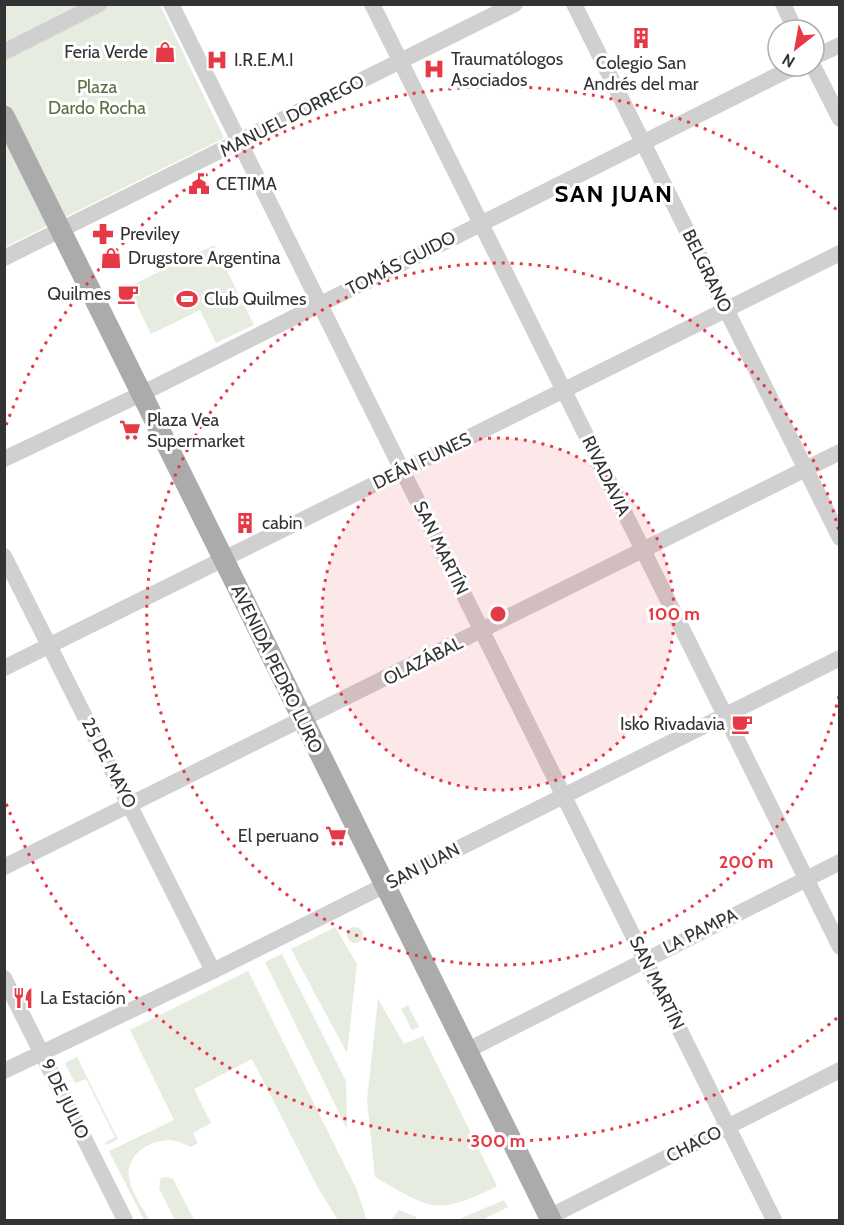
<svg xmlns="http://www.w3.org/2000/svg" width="844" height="1225" viewBox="0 0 844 1225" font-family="Cabin,sans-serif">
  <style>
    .green { fill: #e6ecdf }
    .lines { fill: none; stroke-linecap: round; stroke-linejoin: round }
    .minor { stroke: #d0d0d0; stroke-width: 16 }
    .major { stroke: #ababab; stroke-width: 21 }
    .ring { fill: none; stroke: #e63946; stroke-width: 3; stroke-dasharray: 3 6 }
    .labels { text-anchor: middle; stroke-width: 6; stroke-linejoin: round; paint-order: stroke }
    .poi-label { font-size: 18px; fill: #333; stroke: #fff; text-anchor: start }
    .park-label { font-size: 18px; fill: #56703f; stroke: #fff }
    .street-label { font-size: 18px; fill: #333; stroke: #fff }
    .district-label { font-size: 24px; font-weight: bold; letter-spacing: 1.5px; fill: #000; stroke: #fff }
    .centre { fill: #e63946; stroke: #fff; stroke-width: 3 }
    .ring-label { font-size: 18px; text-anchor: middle; font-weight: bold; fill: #e63946; stroke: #fff; stroke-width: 6; stroke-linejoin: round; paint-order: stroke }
  </style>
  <rect width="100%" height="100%" fill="#fff"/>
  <g class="green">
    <path d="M5 5H160L224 138 5 247Z"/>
    <path d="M214 245 254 325 216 343 200 310 151 334 128 287Z"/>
    <path d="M335 927 357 964 347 1053 291 949Z"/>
    <circle cx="355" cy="935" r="8"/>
    <path d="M282 954 346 1081 347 1129 265 962Z"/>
    <path d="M248 971 356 1188 367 1220H338L318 1188 252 1059 194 1089 211 1123 193 1133 198 1143 191 1147C184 1144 177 1140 169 1140 149 1140 125 1156 129 1178 131 1192 143 1208 149 1220H144L111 1155 109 1151 174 1120 130 1030Z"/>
    <path d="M378 999 404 1044 423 1036 497 1186C437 1216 432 1210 375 1177L367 1100Z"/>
    <path d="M408 1005 419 1027 412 1030 401 1009Z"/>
    <path d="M77 1057 118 1139 106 1145 105 1143 115 1137 86 1079 75 1083 65 1063Z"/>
    <path d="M166 1177 173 1179 194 1220H175L159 1188 161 1178Z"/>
    <path d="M504 1200 508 1207 486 1218 487 1220H457Z"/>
    <path d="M399 1210 416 1217 417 1220H391Z"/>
  </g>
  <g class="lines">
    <g class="minor">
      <path d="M171 4 774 1220"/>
      <path d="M372 4 840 947"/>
      <path d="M574 4 840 538"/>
      <path d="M783 4 795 30"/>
      <path d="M4 52 99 4"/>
      <path d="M814 57 840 45"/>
      <path d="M813 66 840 119"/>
      <path d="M4 258 515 4"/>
      <path d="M4 459 141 394 796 66"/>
      <path d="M4 556 213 971"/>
      <path d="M4 668 840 253"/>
      <path d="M4 867 840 452"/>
      <path d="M4 978 125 1220"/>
      <path d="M466 1051 840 862"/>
      <path d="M4 1071 213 971 840 658"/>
      <path d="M549 1217 840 1070"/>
    </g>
    <path class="major" d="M4 116 551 1220"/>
  </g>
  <circle cx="498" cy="614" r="176" fill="#e63946" fill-opacity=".12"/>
  <g class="ring">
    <circle cx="498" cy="614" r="176"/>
    <path d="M839 696A351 351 0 1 1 839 532"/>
    <path d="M837 1018A527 527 0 0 1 6 803M6 425A527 527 0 0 1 837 210"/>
  </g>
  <defs>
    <symbol id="building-bare" viewBox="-9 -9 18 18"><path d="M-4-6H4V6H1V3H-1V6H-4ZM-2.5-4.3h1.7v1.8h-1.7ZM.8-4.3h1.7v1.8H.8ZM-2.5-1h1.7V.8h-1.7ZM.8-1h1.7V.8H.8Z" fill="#e63946" stroke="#fff" stroke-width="2.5" paint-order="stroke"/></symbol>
    <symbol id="shop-bare" viewBox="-9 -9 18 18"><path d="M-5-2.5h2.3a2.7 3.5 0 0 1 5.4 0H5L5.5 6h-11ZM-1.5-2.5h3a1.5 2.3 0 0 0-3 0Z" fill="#e63946" stroke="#fff" stroke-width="2.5" paint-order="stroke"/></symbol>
    <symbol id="hospital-bare" viewBox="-9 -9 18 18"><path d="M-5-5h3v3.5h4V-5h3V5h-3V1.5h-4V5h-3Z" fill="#e63946" stroke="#fff" stroke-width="2.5" paint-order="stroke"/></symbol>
    <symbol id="civic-bare" viewBox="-9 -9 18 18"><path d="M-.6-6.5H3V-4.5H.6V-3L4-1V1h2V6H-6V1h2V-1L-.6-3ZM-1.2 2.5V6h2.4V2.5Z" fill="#e63946" stroke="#fff" stroke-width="2.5" paint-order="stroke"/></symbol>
    <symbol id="pharmacy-bare" viewBox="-9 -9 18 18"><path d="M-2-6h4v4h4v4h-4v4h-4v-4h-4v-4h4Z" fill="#e63946" stroke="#fff" stroke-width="2.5" paint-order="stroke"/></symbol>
    <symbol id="cafe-bare" viewBox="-9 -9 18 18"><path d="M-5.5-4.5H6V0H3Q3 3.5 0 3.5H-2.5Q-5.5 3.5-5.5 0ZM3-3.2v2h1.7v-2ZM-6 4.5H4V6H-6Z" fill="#e63946" stroke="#fff" stroke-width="2.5" paint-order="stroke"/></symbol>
    <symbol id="stadium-bare" viewBox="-9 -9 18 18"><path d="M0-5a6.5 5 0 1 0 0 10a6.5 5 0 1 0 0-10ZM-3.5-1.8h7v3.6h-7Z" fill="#e63946" stroke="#fff" stroke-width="2.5" paint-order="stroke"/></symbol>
    <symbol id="supermarket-bare" viewBox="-9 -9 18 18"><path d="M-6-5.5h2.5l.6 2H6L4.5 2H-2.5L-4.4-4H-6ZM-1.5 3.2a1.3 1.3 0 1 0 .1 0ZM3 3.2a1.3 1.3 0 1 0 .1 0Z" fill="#e63946" stroke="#fff" stroke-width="2.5" paint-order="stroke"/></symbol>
    <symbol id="restaurant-bare" viewBox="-9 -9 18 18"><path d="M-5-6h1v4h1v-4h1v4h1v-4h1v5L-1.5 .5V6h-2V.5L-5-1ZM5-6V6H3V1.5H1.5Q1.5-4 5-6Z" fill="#e63946" stroke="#fff" stroke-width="2.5" paint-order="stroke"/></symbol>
  </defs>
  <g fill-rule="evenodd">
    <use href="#building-bare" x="626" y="23" width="30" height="30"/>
    <use href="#shop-bare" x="150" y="37" width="30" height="30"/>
    <use href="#hospital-bare" x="202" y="45" width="30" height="30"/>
    <use href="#hospital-bare" x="419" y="54" width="30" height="30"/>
    <use href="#civic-bare" x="184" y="169" width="30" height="30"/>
    <use href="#pharmacy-bare" x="88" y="219" width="30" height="30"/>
    <use href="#shop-bare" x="96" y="243" width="30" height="30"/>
    <use href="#cafe-bare" x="113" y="279" width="30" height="30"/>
    <use href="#stadium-bare" x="172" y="284" width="30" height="30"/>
    <use href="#supermarket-bare" x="115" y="415" width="30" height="30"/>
    <use href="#building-bare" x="230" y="508" width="30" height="30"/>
    <use href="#cafe-bare" x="727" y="709" width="30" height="30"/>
    <use href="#supermarket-bare" x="321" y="821" width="30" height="30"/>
    <use href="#restaurant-bare" x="8" y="983" width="30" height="30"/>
  </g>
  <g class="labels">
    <g class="poi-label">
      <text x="148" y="58" text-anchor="end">Feria Verde</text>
      <text x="451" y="65">Traumatólogos<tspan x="451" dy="21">Asociados</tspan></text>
      <text x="234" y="66">I.R.E.M.I</text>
      <text x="641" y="69" text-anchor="middle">Colegio San<tspan x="641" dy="21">Andrés del mar</tspan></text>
      <text x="216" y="190">CETIMA</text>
      <text x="120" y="240">Previley</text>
      <text x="128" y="264">Drugstore Argentina</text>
      <text x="111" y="300" text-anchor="end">Quilmes</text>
      <text x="204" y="305">Club Quilmes</text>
      <text x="147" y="426">Plaza Vea<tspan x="147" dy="21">Supermarket</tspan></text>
      <text x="262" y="529">cabin</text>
      <text x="725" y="730" text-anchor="end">Isko Rivadavia</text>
      <text x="319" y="842" text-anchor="end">El peruano</text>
      <text x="40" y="1004">La Estación</text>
    </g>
    <g class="park-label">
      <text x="97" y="93">Plaza<tspan x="97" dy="21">Dardo Rocha</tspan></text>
    </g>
    <g class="street-label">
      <text transform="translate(292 116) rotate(-27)" y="6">MANUEL DORREGO</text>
      <text transform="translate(401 263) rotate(-27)" y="6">TOMÁS GUIDO</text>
      <text transform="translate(707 271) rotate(64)" y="6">BELGRANO</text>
      <text transform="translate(422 461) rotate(-26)" y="6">DEÁN FUNES</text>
      <text transform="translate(606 476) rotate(64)" y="6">RIVADAVIA</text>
      <text transform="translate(441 548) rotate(64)" y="6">SAN MARTÍN</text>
      <text transform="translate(423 661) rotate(-27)" y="6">OLAZÁBAL</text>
      <text transform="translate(277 669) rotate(64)" y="6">AVENIDA PEDRO LURO</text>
      <text transform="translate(109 763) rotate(63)" y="6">25 DE MAYO</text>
      <text transform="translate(423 866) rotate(-27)" y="6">SAN JUAN</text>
      <text transform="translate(700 931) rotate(-26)" y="6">LA PAMPA</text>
      <text transform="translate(657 983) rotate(64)" y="6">SAN MARTÍN</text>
      <text transform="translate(65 1099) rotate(64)" y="6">9 DE JULIO</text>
      <text transform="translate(694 1144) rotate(-27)" y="6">CHACO</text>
    </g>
    <g class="district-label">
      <text x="614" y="202">SAN JUAN</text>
    </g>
  </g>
  <circle cx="498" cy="614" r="9" class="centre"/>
  <g class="ring-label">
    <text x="674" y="620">100 m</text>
    <text x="746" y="868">200 m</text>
    <text x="498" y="1147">300 m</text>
  </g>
  <rect width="844" height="1225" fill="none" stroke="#333333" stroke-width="12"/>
  <g transform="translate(796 48) rotate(211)"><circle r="28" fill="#ffffff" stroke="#adadad" stroke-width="1.5"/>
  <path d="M0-4.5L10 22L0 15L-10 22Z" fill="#e63946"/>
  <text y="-9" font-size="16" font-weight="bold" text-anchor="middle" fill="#333333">N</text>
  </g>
</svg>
